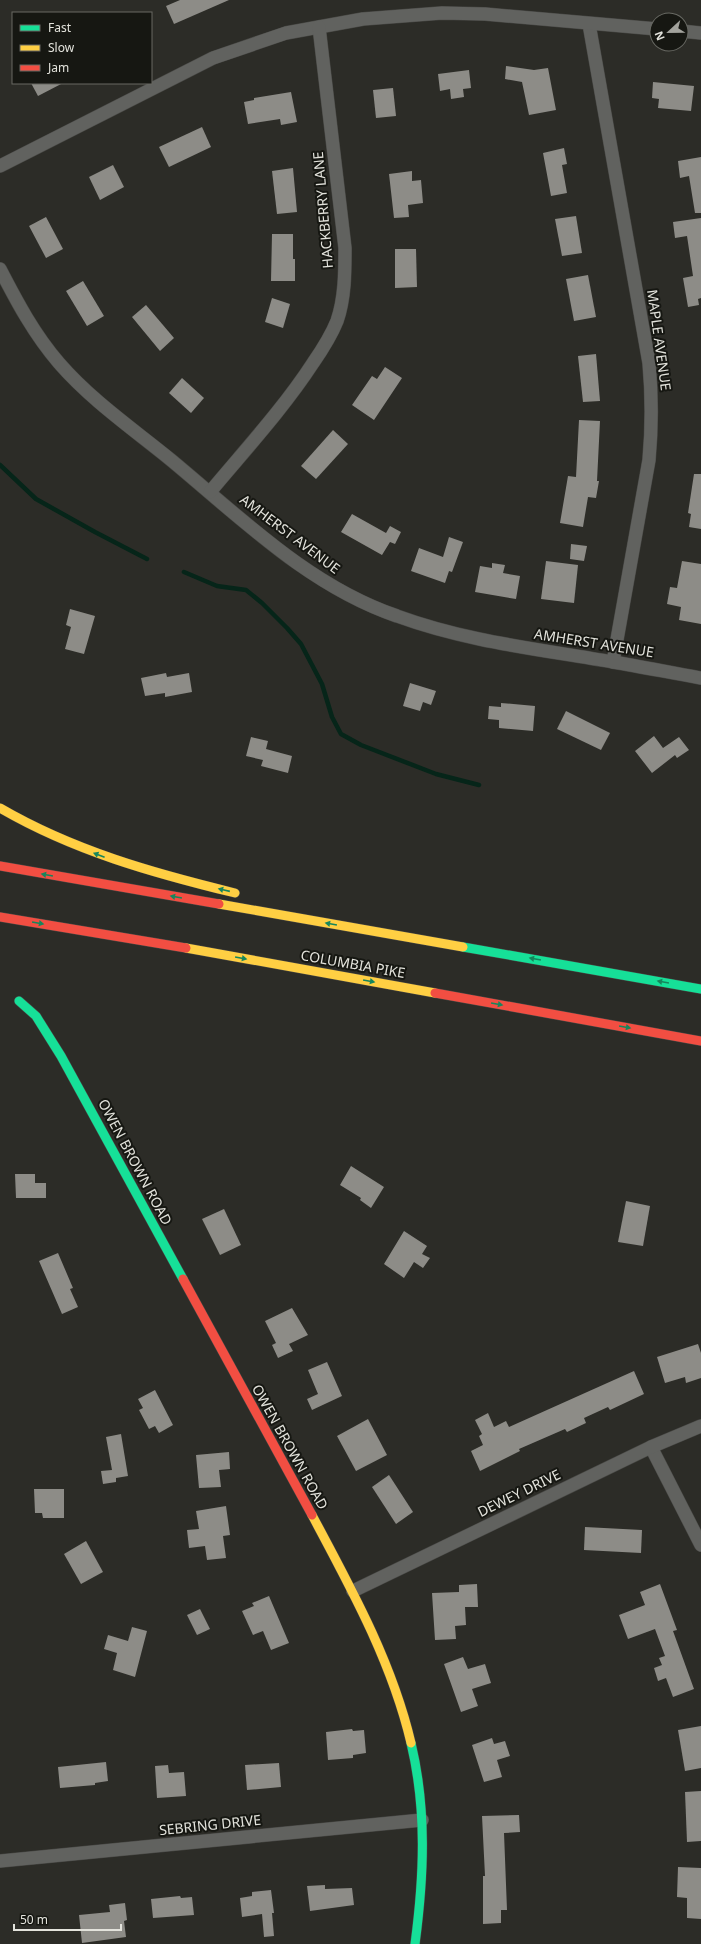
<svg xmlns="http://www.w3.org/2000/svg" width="701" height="1944" viewBox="0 0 701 1944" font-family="'Noto Sans',sans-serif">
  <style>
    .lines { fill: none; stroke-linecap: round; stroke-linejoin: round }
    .stream { stroke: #062519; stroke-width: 4.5 }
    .building { fill: #8d8c87 }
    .street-casing { stroke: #484845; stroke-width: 14 }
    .fast-casing { stroke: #484845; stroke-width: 10 }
    .slow-casing { stroke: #484845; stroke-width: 10 }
    .jam-casing { stroke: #484845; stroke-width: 10 }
    .street { stroke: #61625f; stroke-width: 13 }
    .fast { stroke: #16e098; stroke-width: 9 }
    .slow { stroke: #ffcf43; stroke-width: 9 }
    .jam { stroke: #f24e42; stroke-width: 9 }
    .oneway { fill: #16865c }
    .labels { text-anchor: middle; stroke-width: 4; stroke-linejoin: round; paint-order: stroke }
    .street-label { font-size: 14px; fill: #e3e3dc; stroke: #161712 }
  </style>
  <rect width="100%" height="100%" fill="#2c2c27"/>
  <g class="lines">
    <g class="stream">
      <path d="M0 465 36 499 95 532 147 559"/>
      <path d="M184 572 217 586 246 590 262 603 287 628 301 644 322 684 332 717 341 734 361 745 436 774 479 785"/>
    </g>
  </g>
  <g class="building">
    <path d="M180 0H229L174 24 166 6Z"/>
    <path d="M506 66 534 70 548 68 556 110 529 115 522 82 505 79Z"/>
    <path d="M469 70 471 88 463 89 464 97 451 99 450 89 440 91 438 74Z"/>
    <path d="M653 82 694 86 691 111 658 108 659 99 652 98Z"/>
    <path d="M31 83H63L38 96Z"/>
    <path d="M393 88 396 116 376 118 373 90Z"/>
    <path d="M291 92 297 122 281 125 280 119 248 124 244 102 254 100V98Z"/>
    <path d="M202 127 211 147 169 167 159 147Z"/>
    <path d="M564 148 567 164 562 165 567 193 551 196 543 153Z"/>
    <path d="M701 157V213H695L689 176 680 178 678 161Z"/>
    <path d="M113 165 124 187 100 200 89 177Z"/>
    <path d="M293 168 297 212 277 214 272 171Z"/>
    <path d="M412 171V181L421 180 423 203 408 205 409 217 394 218 389 174Z"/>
    <path d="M576 216 582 253 562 256 555 219Z"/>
    <path d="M46 217 63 249 46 258 29 226Z"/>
    <path d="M701 218V298L698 299 699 305 688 307 683 278 693 276 687 236 675 238 673 222Z"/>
    <path d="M272 234H293V259H295V281H271Z"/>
    <path d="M395 249H416L417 287 395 288Z"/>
    <path d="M588 275 596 317 574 321 566 279Z"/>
    <path d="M83 281 104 316 87 326 66 291Z"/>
    <path d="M272 298 290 304 283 328 265 322Z"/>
    <path d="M146 305 174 338 160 351 132 317Z"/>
    <path d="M596 354 600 401 583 402 578 356Z"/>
    <path d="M385 367 402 378 374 420 352 405 372 376 377 379Z"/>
    <path d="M182 378 204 398 191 413 169 393Z"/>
    <path d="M579 420 600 421 597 481H599L596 498 588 497 583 527 560 523 568 476 576 477Z"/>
    <path d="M333 430 348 444 316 479 301 466Z"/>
    <path d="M694 474H701V529L689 527 691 514 688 513Z"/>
    <path d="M352 514 386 533 390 526 401 532 395 544 390 542 382 555 341 532Z"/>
    <path d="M449 537 463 542 452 572 449 571 445 583 411 571 419 548 443 557Z"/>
    <path d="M571 544 587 546 584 561 570 559Z"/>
    <path d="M546 561 578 565 574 603 541 599Z"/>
    <path d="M682 561 701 564V624L679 620 681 607 667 604 670 587 677 588Z"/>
    <path d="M492 563 505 565 503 573 520 576 516 599 475 592 480 566 492 568Z"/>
    <path d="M70 609 95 616 84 654 65 649 71 627 66 625Z"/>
    <path d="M166 673 167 677 189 673 192 692 165 697V693L145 696 141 678Z"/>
    <path d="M410 683 436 691 431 705 423 702 420 711 403 706Z"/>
    <path d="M501 703 535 706 533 731 499 728V720L488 719 489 706 501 707Z"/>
    <path d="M566 711 610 733 601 750 557 729Z"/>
    <path d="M654 736 663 748 679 737 689 750 677 758 675 755 652 773 635 751Z"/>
    <path d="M251 737 268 741 266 749 292 756 288 773 261 766 263 760 246 756Z"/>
    <path d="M351 1166 384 1187 371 1208 360 1200 361 1198 340 1185Z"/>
    <path d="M15 1174H35V1183H46V1198H16Z"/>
    <path d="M626 1201 650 1206 643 1246 618 1242Z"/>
    <path d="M224 1209 241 1245 220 1255 202 1219Z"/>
    <path d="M404 1231 427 1246 422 1254 430 1258 423 1268 414 1262 404 1278 384 1264Z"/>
    <path d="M58 1253 73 1288 70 1289 78 1307 62 1314 39 1261Z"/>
    <path d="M292 1308 308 1335 289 1344 293 1351 278 1358 272 1345 276 1343 265 1321Z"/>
    <path d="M698 1344 701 1353V1378L686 1383 685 1377 665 1383 657 1357Z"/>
    <path d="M327 1362 342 1396 312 1410 307 1399 318 1394 308 1370Z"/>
    <path d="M634 1371 644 1394 610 1410 608 1407 584 1418 586 1423 567 1432 565 1429 519 1449 520 1451 480 1471 471 1451 483 1445 479 1436 482 1434 475 1420 488 1413 494 1427 506 1421 509 1427Z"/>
    <path d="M155 1390 173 1425 159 1433 155 1426 149 1429 139 1410 143 1408 138 1399Z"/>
    <path d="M368 1419 387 1455 356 1471 337 1436Z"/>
    <path d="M121 1434 128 1476 116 1478V1482L103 1484 101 1471 112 1470 106 1437Z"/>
    <path d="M229 1452 230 1469 219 1470 221 1487 199 1488 196 1455Z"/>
    <path d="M389 1475 413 1512 396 1524 372 1487Z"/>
    <path d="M34 1489H64V1518H43L42 1513H35Z"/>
    <path d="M226 1506 230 1535 223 1536 226 1558 207 1560 205 1546 189 1548 187 1530 199 1529 196 1511Z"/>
    <path d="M585 1527 642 1530 641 1553 584 1550Z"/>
    <path d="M86 1541 103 1572 81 1584 64 1554Z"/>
    <path d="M477 1584 478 1607H465L466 1625 455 1626 456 1639 435 1640 432 1593 459 1592V1585Z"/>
    <path d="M660 1584 677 1630 673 1631 694 1689 673 1697 666 1678 658 1681 654 1668 662 1665 659 1658 665 1656 655 1629 628 1639 619 1615 645 1605 640 1592Z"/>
    <path d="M269 1596 289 1643 271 1650 263 1631 253 1635 242 1611 254 1606 252 1603Z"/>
    <path d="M200 1609 210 1629 197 1635 187 1615Z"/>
    <path d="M132 1627 147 1631 135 1677 113 1670 117 1653 104 1649 108 1635 128 1641Z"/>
    <path d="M463 1657 468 1669 485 1664 491 1683 472 1689 478 1706 461 1712 444 1664Z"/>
    <path d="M701 1726V1768L685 1771 678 1730Z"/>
    <path d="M352 1729 353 1731 364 1730 366 1753 353 1755V1758L328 1760 326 1732Z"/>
    <path d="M492 1738 494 1744 505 1741 510 1756 497 1760 502 1777 484 1782 472 1745Z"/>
    <path d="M106 1762 108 1781 95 1783V1785L60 1788 58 1767Z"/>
    <path d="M279 1763 281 1787 247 1790 245 1765Z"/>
    <path d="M168 1765 169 1773 184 1772 186 1796 157 1798 155 1766Z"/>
    <path d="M701 1791V1841L687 1842 685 1792Z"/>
    <path d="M519 1815 520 1832 504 1833 507 1910H501V1923L483 1924V1876H485L482 1816Z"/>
    <path d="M678 1867 701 1868V1919L687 1918V1898L677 1897Z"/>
    <path d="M325 1885V1889L352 1888 354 1905 310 1911 307 1886Z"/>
    <path d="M271 1890 274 1913H272L274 1936 264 1937 262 1914 242 1917 240 1898 252 1896V1892Z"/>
    <path d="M180 1896 181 1898 192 1897 194 1915 153 1918 151 1899Z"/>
    <path d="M125 1903 127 1920 124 1921 126 1937 82 1943 79 1915 110 1912 109 1905Z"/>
  </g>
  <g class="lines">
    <defs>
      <g id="street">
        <path d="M589 24 649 363C652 396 652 427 649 460L613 662"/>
        <path d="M681 31 701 33"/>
        <path d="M0 166 213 58 286 33 363 19 442 13 485 14 657 29"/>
        <path d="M0 269C17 302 34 334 59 363 91 400 133 429 171 460 241 518 309 586 397 616 468 642 539 649 613 662 643 667 672 673 701 678"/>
        <path d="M210 492C245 450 283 409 313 363 322 350 331 336 337 321 345 298 345 272 345 248L319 27"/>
        <path d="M651 1447 701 1545"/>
        <path d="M353 1591 651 1447 701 1426"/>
        <path d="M0 1861 422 1820"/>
      </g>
      <g id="fast">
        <path d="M463 947 701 989"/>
        <path d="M19 1001 36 1016 61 1056 183 1279"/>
        <path d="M411 1743C427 1810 424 1876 415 1944"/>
      </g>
      <g id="slow">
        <path d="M0 808C74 851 153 873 235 893"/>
        <path d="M219 904 463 947"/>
        <path d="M186 948 435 993"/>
        <path d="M312 1515C351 1588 392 1662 411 1743"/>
      </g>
      <g id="jam">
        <path d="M0 866 219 904"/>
        <path d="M0 917 186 948"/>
        <path d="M435 993 701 1041"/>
        <path d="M183 1279 312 1515"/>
      </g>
    </defs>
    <use href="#street" class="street-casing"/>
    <use href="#fast" class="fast-casing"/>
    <use href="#slow" class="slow-casing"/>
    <use href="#jam" class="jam-casing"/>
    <use href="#street" class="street"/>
    <use href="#fast" class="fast"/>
    <use href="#slow" class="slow"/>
    <use href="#jam" class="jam"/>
  </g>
  <defs><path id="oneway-solid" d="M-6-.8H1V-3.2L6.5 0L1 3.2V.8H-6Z"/></defs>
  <g class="oneway">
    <use href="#oneway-solid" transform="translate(99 855) rotate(-159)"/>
    <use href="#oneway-solid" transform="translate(47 875) rotate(-170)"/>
    <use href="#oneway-solid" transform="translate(224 890) rotate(-167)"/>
    <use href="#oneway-solid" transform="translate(176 897) rotate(-170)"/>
    <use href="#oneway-solid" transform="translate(38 923) rotate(10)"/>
    <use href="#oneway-solid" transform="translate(331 924) rotate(-170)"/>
    <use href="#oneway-solid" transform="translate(241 958) rotate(10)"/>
    <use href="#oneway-solid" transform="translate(535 959) rotate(-170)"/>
    <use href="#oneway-solid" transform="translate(369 981) rotate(10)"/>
    <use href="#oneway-solid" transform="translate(663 982) rotate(-170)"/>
    <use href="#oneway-solid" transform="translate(497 1004) rotate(10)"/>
    <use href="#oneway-solid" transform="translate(625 1027) rotate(10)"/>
  </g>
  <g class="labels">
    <g class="street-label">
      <text transform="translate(323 210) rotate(-95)" y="5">HACKBERRY LANE</text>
      <text transform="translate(659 340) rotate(82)" y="5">MAPLE AVENUE</text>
      <text transform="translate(290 534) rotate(37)" y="5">AMHERST AVENUE</text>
      <text transform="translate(594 643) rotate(9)" y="5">AMHERST AVENUE</text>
      <text transform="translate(353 964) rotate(10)" y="5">COLUMBIA PIKE</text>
      <text transform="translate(135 1162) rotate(62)" y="5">OWEN BROWN ROAD</text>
      <text transform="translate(290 1447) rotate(61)" y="5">OWEN BROWN ROAD</text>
      <text transform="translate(519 1493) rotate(-26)" y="5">DEWEY DRIVE</text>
      <text transform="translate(210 1825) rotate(-6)" y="5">SEBRING DRIVE</text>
    </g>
  </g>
  <rect x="12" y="12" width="140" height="72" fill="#161712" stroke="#686963"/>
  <rect x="20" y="25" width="20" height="6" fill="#16e098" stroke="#686963"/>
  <text x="48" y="32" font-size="12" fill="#e3e3dc">Fast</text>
  <rect x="20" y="45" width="20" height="6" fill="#ffcf43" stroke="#686963"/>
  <text x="48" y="52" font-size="12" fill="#e3e3dc">Slow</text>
  <rect x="20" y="65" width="20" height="6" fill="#f24e42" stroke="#686963"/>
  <text x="48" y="72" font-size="12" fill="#e3e3dc">Jam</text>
  <g transform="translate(669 32) rotate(248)"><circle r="19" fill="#161712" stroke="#686963"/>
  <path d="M0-3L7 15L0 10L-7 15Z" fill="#a3a39d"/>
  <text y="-6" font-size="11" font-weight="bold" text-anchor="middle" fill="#e3e3dc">N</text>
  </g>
  <path d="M14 1924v6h107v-6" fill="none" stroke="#e3e3dc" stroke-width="2"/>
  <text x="20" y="1924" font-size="12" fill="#e3e3dc" stroke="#161712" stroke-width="3" paint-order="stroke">50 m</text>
</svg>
